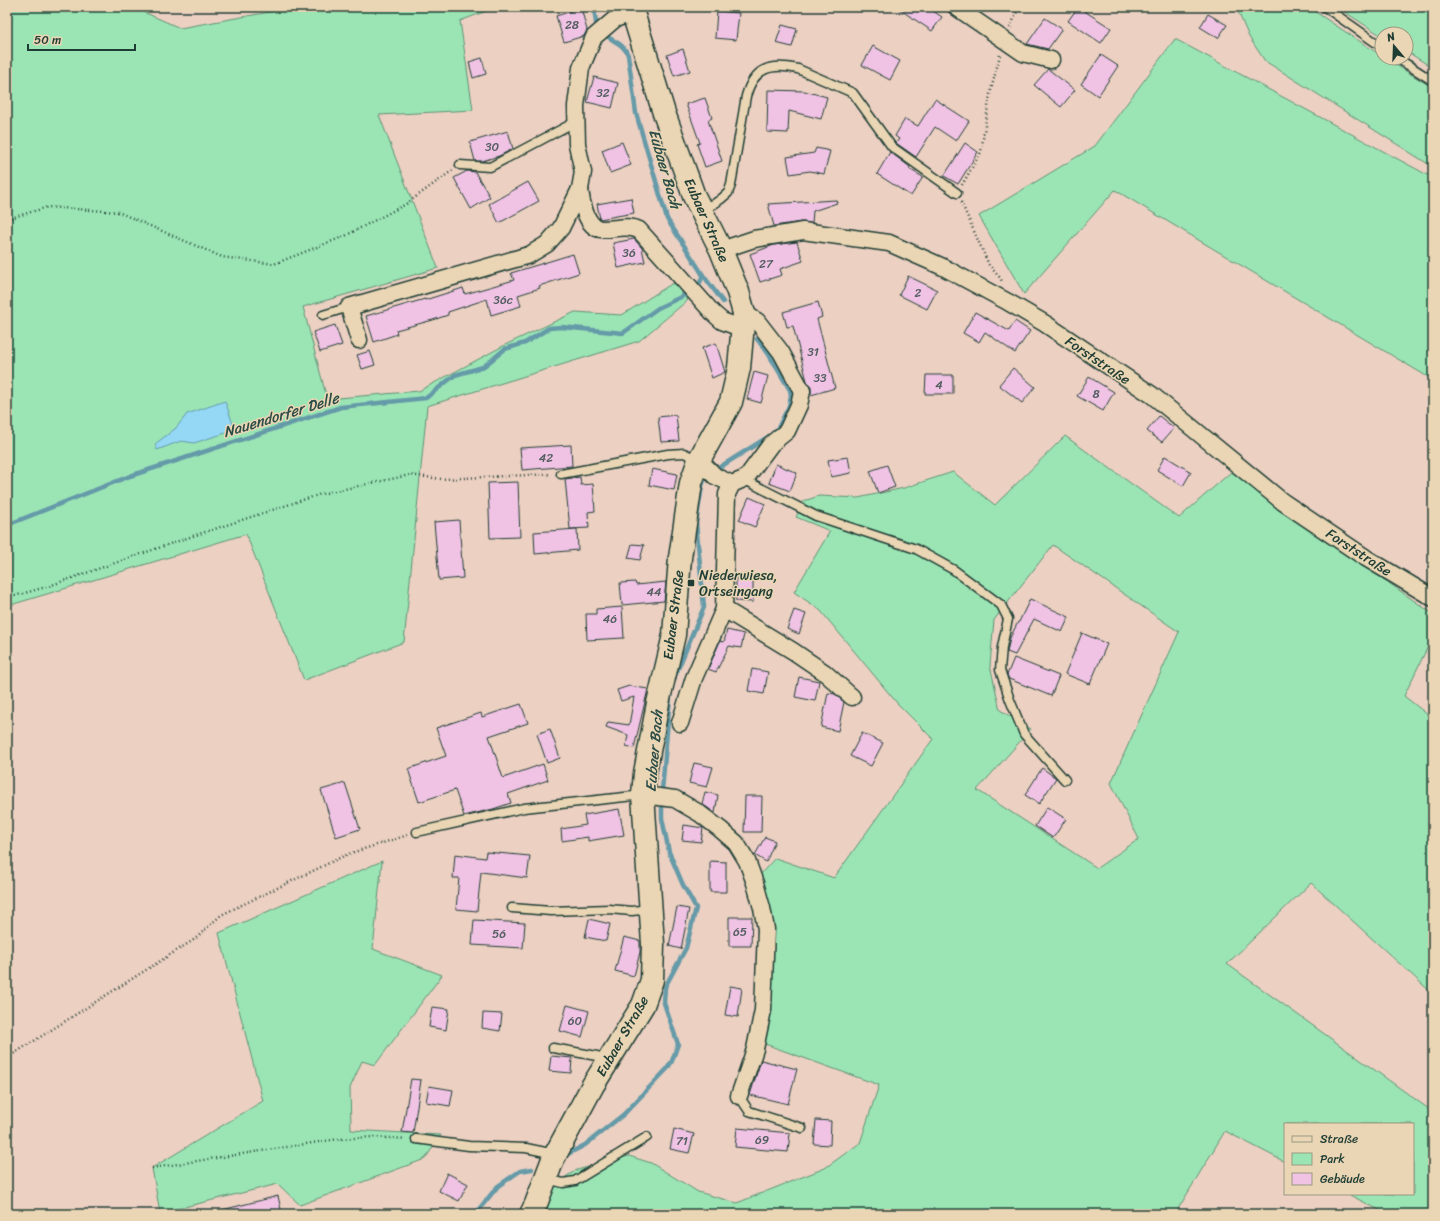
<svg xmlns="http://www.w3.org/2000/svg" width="1440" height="1221" viewBox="0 0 1440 1221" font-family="Sriracha,sans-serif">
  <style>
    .green { fill: #9be5b5; stroke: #5d9174; fill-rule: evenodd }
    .water { fill: #94d8f6; stroke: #659aa8 }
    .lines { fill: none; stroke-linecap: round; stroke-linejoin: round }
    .stream { stroke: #659aa8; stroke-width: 4.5 }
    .building { fill: #f0c2e4; stroke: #1f3d34 }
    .lane-casing { stroke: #1f3d34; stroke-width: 11 }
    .street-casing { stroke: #1f3d34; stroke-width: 19 }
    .secondary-casing { stroke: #1f3d34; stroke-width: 25 }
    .path { stroke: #1f3d34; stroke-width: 2.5; stroke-dasharray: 1 3; stroke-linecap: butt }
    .lane { stroke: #ead6b4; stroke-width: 8 }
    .street { stroke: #ead6b4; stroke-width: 16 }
    .secondary { stroke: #ead6b4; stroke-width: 22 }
    .poi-dot { fill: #1f3d34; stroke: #ead6b4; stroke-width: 1.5 }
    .labels { text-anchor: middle; stroke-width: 3; stroke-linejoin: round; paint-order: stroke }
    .number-label { font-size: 12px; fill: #535e60 }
    .street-label { font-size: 14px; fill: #1f3d34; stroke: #ead6b4 }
    .poi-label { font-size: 14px; fill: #1f3d34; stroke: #ead6b4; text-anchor: start }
    .water-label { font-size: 15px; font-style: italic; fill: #2b4c47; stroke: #ead6b4 }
  </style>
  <rect width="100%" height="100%" fill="#ecd0c2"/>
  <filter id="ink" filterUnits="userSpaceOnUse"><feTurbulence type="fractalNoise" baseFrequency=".025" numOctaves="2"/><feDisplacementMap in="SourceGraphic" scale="8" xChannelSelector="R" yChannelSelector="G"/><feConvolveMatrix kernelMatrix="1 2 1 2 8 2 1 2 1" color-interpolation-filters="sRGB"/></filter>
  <g filter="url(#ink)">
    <g class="green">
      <path d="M7 7H132L180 28 298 7H497L460 21 473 110 379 115 438 268 303 307 327 399 419 391 505 345 575 312 622 315 673 283 688 300 639 341 427 406 404 642 304 680 246 534 7 606Z"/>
      <path d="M1236 7H1308L1382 56V58H1385L1433 88V167L1265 61 1249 37Z"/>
      <path d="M1337 7H1433V68L1406 51V34H1382V36Z"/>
      <path d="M1175 39 1433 178V380L1115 190 1024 294 979 216 1095 146Z"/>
      <path d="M1065 436 1179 518 1231 472 1433 614V636L1404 696 1433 719V994L1311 883 1227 964 1433 1112V1214H1387L1348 1194H1413V1124H1285V1162L1225 1131 1175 1214H522L532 1197 577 1170 629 1156 651 1163 698 1192 737 1203 825 1168 860 1143 879 1085 751 1039 756 1002 759 941 758 913 751 885 775 858 834 878 933 739 897 703 820 610 794 592 830 531 796 517 804 501 819 496 858 498 904 488 953 472 995 505ZM1053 545 1179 632 1111 783 1139 839 1097 868 977 790 1031 729 1000 710 990 665 994 620Z"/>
      <path d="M382 861 373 949 442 975 375 1065 362 1061 350 1088 351 1130 441 1135 425 1159 300 1205 278 1184 160 1213 152 1168 263 1101 219 933Z"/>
    </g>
    <path class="water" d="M225 401 235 430 194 443 181 441 157 450 155 444 176 428 187 414Z"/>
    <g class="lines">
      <g class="stream">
        <path d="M594 7 596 23"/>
        <path d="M608 37C617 43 624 45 628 55L636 113 667 219 703 275 723 302"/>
        <path d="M699 285 703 275"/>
        <path d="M7 525 130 476 341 407 426 398 455 375 483 367 505 349 525 343 549 328 562 327 623 333 658 308 687 294"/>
        <path d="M674 678 704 607 696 523 702 486 704 480 720 467 771 435 778 428 789 406 791 395 790 390 768 353 757 339"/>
        <path d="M564 1156 585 1145 624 1114 667 1069 672 1061 678 1044 664 1003 665 987 686 948 696 908 683 885 669 852 662 818V791L670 696"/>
        <path d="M475 1214 498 1186 520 1171 532 1169"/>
      </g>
    </g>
    <g class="building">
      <path d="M896 7H927L942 17 932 31Z"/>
      <path d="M1078 7 1111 28 1101 43 1068 21Z"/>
      <path d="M581 8 587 30 584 36 564 42 556 16Z"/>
      <path d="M717 11 739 13 736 40 715 38Z"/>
      <path d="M1208 14 1227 25 1218 38 1200 27Z"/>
      <path d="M1045 18 1062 29 1048 49 1027 44Z"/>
      <path d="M782 25 797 29 792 47 776 43Z"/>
      <path d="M873 46 900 61 890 80 862 65Z"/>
      <path d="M683 49 690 71 674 76 667 55Z"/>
      <path d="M1101 55 1118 66 1098 96 1081 84Z"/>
      <path d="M482 58 486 74 473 78 469 62Z"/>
      <path d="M1048 69 1075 90 1061 107 1034 85Z"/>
      <path d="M594 77 618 83 612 108 587 102Z"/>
      <path d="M768 90 804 91 827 97 821 119 789 111 788 133 767 132Z"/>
      <path d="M705 98 712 118 708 120 722 161 705 167 697 144 700 143 686 104Z"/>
      <path d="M935 99 969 121 956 141 935 127 916 157 896 143 899 139 895 136 905 119 918 126Z"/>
      <path d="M508 131 513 149 499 156 482 161H475L470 142Z"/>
      <path d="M622 142 631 165 610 173 602 150Z"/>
      <path d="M965 143 978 152 958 184 944 176Z"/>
      <path d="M816 148 830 151 824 174 810 171 790 174 787 157 814 153Z"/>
      <path d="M890 152 910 167 909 169 923 177 911 196 877 174Z"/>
      <path d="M467 171 475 172 490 197 471 209 454 178Z"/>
      <path d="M528 182 539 201 499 223 489 204Z"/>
      <path d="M631 198 634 213 600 219 597 204Z"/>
      <path d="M836 200 837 203 813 211 812 223 801 222 774 226 768 204Z"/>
      <path d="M634 239 642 248 645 262 618 268 613 243Z"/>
      <path d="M797 242 803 261 780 269 782 275 760 282 750 254 774 245Z"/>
      <path d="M573 254 579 273 539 286 540 288 518 295 521 306 491 315 487 299 448 312V315L433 320 396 330 397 334 374 342 366 316 425 299V300L463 288 465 294 514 280 511 273Z"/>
      <path d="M908 276 937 290 927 309 899 295Z"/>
      <path d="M818 302 822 317 817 319 835 388 811 395V387L807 381 793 326 787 327 783 312Z"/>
      <path d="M975 312 1009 331 1015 321 1030 331 1015 353 985 332 979 342 963 333Z"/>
      <path d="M335 325 342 345 320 352 313 332Z"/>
      <path d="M716 343 725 372 712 378 702 348Z"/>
      <path d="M370 351 375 365 362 369 357 355Z"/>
      <path d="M1013 368 1035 387 1022 403 999 385Z"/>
      <path d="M754 372 768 376 761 403 747 399Z"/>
      <path d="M926 375H953V394H925Z"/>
      <path d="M1089 377 1114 392 1103 411 1077 396Z"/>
      <path d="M676 415 679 441 661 442 658 417Z"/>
      <path d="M1159 416 1174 428 1162 442 1147 431Z"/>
      <path d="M571 445 572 466 522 470 520 448Z"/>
      <path d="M1165 456 1191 472 1183 486 1157 470Z"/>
      <path d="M848 457 851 473 831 477 828 460Z"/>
      <path d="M776 464 797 473 790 491 769 483Z"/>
      <path d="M887 465 895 487 878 493 870 471Z"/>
      <path d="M652 469 677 474 674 490 649 485Z"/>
      <path d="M580 477 581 485 593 484 595 511 588 512 589 528 570 529 565 479Z"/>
      <path d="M518 482 520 537 490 538 488 483Z"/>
      <path d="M749 497 765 504 755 527 739 520Z"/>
      <path d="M459 520 463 578 439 580 434 522Z"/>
      <path d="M577 529 578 550 535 554 534 532Z"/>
      <path d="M632 544 644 545 640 560 628 558Z"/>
      <path d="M736 575H753V602L736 601Z"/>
      <path d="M635 582 636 585 666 582 664 601 622 605 620 583Z"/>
      <path d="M1030 599 1069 617 1062 632 1034 619 1015 655 1007 652 1010 638 1018 622H1019Z"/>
      <path d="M622 607 624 638 587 640 586 614H596V609Z"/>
      <path d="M794 610 806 614 799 634 787 629Z"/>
      <path d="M727 630 744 634 741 648 729 646 716 672 708 669 720 641 724 642Z"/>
      <path d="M1082 633 1107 644 1090 684 1065 674Z"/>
      <path d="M1014 658 1059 676 1051 696 1009 679 1007 675Z"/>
      <path d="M752 669 768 672 764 694 748 691Z"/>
      <path d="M799 677 819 681 815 701 795 697Z"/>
      <path d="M629 686 648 689 634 748 626 746 628 735 606 727 608 722 629 725 634 697 621 701 617 690Z"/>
      <path d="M828 693 835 694 844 702 838 731 821 727Z"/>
      <path d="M521 704 528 723 489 736 503 778 543 764 548 780 508 794 511 803 493 809 464 816 455 790 419 802 408 769 446 756 436 728 481 713 482 717Z"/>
      <path d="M550 729 560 758 547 763 537 734Z"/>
      <path d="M862 733 883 743 871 766 850 756Z"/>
      <path d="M694 763 713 767 707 787 689 783Z"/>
      <path d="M1042 768 1056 778 1039 804 1025 795Z"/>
      <path d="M345 783 360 829 336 837 321 790Z"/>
      <path d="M705 792 718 795 715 813 702 804Z"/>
      <path d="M745 796H762L761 832H744Z"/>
      <path d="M1047 807 1066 819 1053 838 1035 826Z"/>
      <path d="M619 809 624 835 588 841V837L562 841 561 829 586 825 584 815Z"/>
      <path d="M684 825 703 828 701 842 682 840Z"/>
      <path d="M765 837 775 841 766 862 755 855Z"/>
      <path d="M486 852 530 856 527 878 481 872 477 911 456 909 459 878H453L455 854 485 858Z"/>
      <path d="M710 861 726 862V892H710Z"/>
      <path d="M677 907 689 909 681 949 669 946Z"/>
      <path d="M729 917H752L751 946H729Z"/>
      <path d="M589 919 610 924 606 941 585 937Z"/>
      <path d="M474 920 525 923 523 948 472 945Z"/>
      <path d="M624 937 640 941V952L634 976 615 971Z"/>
      <path d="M730 986 742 988 738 1017 725 1015Z"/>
      <path d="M567 1005 589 1011 582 1037 560 1031Z"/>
      <path d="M432 1007 449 1009 446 1030 429 1027Z"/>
      <path d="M483 1013 502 1014 500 1031 482 1028Z"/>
      <path d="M551 1056 572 1058 571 1073 549 1071Z"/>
      <path d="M761 1060 797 1069 788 1104 750 1095Z"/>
      <path d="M411 1079 421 1080 413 1133 402 1132Z"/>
      <path d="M429 1086 453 1090 450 1106 426 1102Z"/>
      <path d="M816 1120 831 1121 830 1145 814 1144Z"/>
      <path d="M737 1128 790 1133 788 1152 735 1147Z"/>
      <path d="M674 1129 694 1134 689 1153 670 1149Z"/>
      <path d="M447 1173 468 1184 459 1201 439 1191Z"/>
      <path d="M278 1196 282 1214H223L222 1210Z"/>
    </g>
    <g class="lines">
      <defs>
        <g id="lane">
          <path d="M1325 7 1382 47"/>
          <path d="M1397 58 1433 81"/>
          <path d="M460 165 490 167 575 122"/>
          <path d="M702 209 714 204 721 199 728 193 731 185 746 96C754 68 770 63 798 69L853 93 892 147 957 193"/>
          <path d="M323 315 349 307"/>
          <path d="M561 474 668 454 684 453 699 460"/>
          <path d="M743 479 816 516 916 549 954 570 1001 605 1008 619 1002 647 1000 670 1010 700 1024 734 1065 780"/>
          <path d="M417 832 524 808 643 795"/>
          <path d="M512 908 551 911 609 909 632 911 649 909"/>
          <path d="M553 1048 597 1056 606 1060"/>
          <path d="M739 1096 749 1111 802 1128"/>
          <path d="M416 1139 469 1146 526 1148 555 1154"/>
          <path d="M547 1179 563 1183 575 1181 647 1137"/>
        </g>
        <g id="street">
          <path d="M956 7 1023 53 1051 60"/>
          <path d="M580 189C581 200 586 228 601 229 614 230 626 224 639 230L713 313 722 321 743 329"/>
          <path d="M721 250 754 239 803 231 889 243 943 267 1008 302 1044 323 1152 395 1283 502 1366 558 1433 598"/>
          <path d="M359 340 349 307 529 255 547 244 561 228 580 189 583 172 577 144 576 106 581 68 594 37 615 19 633 13"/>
          <path d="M699 460 715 476 732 484"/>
          <path d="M724 609 793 651 824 672 852 697"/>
          <path d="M680 723 694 678 724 609 727 494 732 484 746 478 771 444 787 431 799 405 802 391 781 352 757 321 744 313"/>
          <path d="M643 795 675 799 699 813 720 829 736 843 747 861 755 883 762 908 766 929 763 1010 755 1049 739 1096"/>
        </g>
        <path id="secondary" d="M531 1214 536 1204 553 1159 593 1085 643 1005 652 980 653 944 643 795 645 773 658 703 674 635 680 558 691 483 699 460 731 402 739 368 744 313 738 292 721 250 694 196 664 113 633 13 634 7"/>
      </defs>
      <use href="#lane" class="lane-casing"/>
      <use href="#street" class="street-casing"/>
      <use href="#secondary" class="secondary-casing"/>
      <g class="path">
        <path d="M1010 28 1019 7"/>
        <path d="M962 185 981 152 990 94 1000 55"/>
        <path d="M961 202 989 265 1001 279 1002 282"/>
        <path d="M7 219 48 207 118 212 222 257 274 264 345 236 406 204 453 170"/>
        <path d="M7 598 46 587 190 537 321 494 410 475 441 479 551 474"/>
        <path d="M7 1058 195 939 221 915 348 854 408 835"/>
        <path d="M152 1168 338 1139 373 1137 405 1139"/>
      </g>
      <use href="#lane" class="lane"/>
      <use href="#street" class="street"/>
      <use href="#secondary" class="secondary"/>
    </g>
  </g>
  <rect class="poi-dot" x="687" y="579" width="8" height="8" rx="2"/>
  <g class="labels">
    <g class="number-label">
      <text x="572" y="29">28</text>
      <text x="603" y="97">32</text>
      <text x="492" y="151">30</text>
      <text x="629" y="257">36</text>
      <text x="766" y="268">27</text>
      <text x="918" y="297">2</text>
      <text x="503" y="304">36c</text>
      <text x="813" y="356">31</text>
      <text x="820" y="382">33</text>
      <text x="939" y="389">4</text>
      <text x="1096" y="398">8</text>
      <text x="546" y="462">42</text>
      <text x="654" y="596">44</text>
      <text x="610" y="623">46</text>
      <text x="740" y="936">65</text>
      <text x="499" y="938">56</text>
      <text x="575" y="1025">60</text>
      <text x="762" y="1144">69</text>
      <text x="682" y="1145">71</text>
    </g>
    <g class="street-label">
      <text transform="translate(707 220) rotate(66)" y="5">Eubaer Straße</text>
      <text transform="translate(1098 360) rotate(34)" y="5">Forststraße</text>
      <text transform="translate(1359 552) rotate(33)" y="5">Forststraße</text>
      <text transform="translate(673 615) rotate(-83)" y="5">Eubaer Straße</text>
      <text transform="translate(622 1036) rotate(-60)" y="5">Eubaer Straße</text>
    </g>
    <g class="poi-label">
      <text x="699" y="580">Niederwiesa,<tspan x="699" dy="16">Ortseingang</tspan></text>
    </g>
    <g class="water-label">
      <text transform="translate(665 169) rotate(74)" y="5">Eubaer Bach</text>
      <text transform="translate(281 415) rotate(-17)" y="5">Nauendorfer Delle</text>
      <text transform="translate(654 751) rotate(-85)" y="5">Eubaer Bach</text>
    </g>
  </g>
  <rect width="1440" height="1221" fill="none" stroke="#ead6b4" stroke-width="24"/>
  <rect x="12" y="12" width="1416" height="1197" fill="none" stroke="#1f3d34" stroke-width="1.5" filter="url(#ink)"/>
  <rect x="1284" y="1123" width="130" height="72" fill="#ead6b4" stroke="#999981"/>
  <rect x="1292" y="1136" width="20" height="6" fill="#ead6b4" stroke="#999981"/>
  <text x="1320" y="1143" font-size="12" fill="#1f3d34">Straße</text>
  <rect x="1292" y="1153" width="20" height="12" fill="#9be5b5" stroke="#999981"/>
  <text x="1320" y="1163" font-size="12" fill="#1f3d34">Park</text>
  <rect x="1292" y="1173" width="20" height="12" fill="#f0c2e4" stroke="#999981"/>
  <text x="1320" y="1183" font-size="12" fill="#1f3d34">Gebäude</text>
  <g transform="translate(1394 46) rotate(341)"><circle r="19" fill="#ead6b4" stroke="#999981"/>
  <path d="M0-3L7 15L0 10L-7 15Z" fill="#1f3d34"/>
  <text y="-6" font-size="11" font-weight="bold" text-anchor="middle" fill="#1f3d34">N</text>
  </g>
  <path d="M28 44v6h107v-6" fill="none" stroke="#1f3d34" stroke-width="2"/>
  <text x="34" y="44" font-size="12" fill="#1f3d34" stroke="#ead6b4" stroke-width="3" paint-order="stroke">50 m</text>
</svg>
